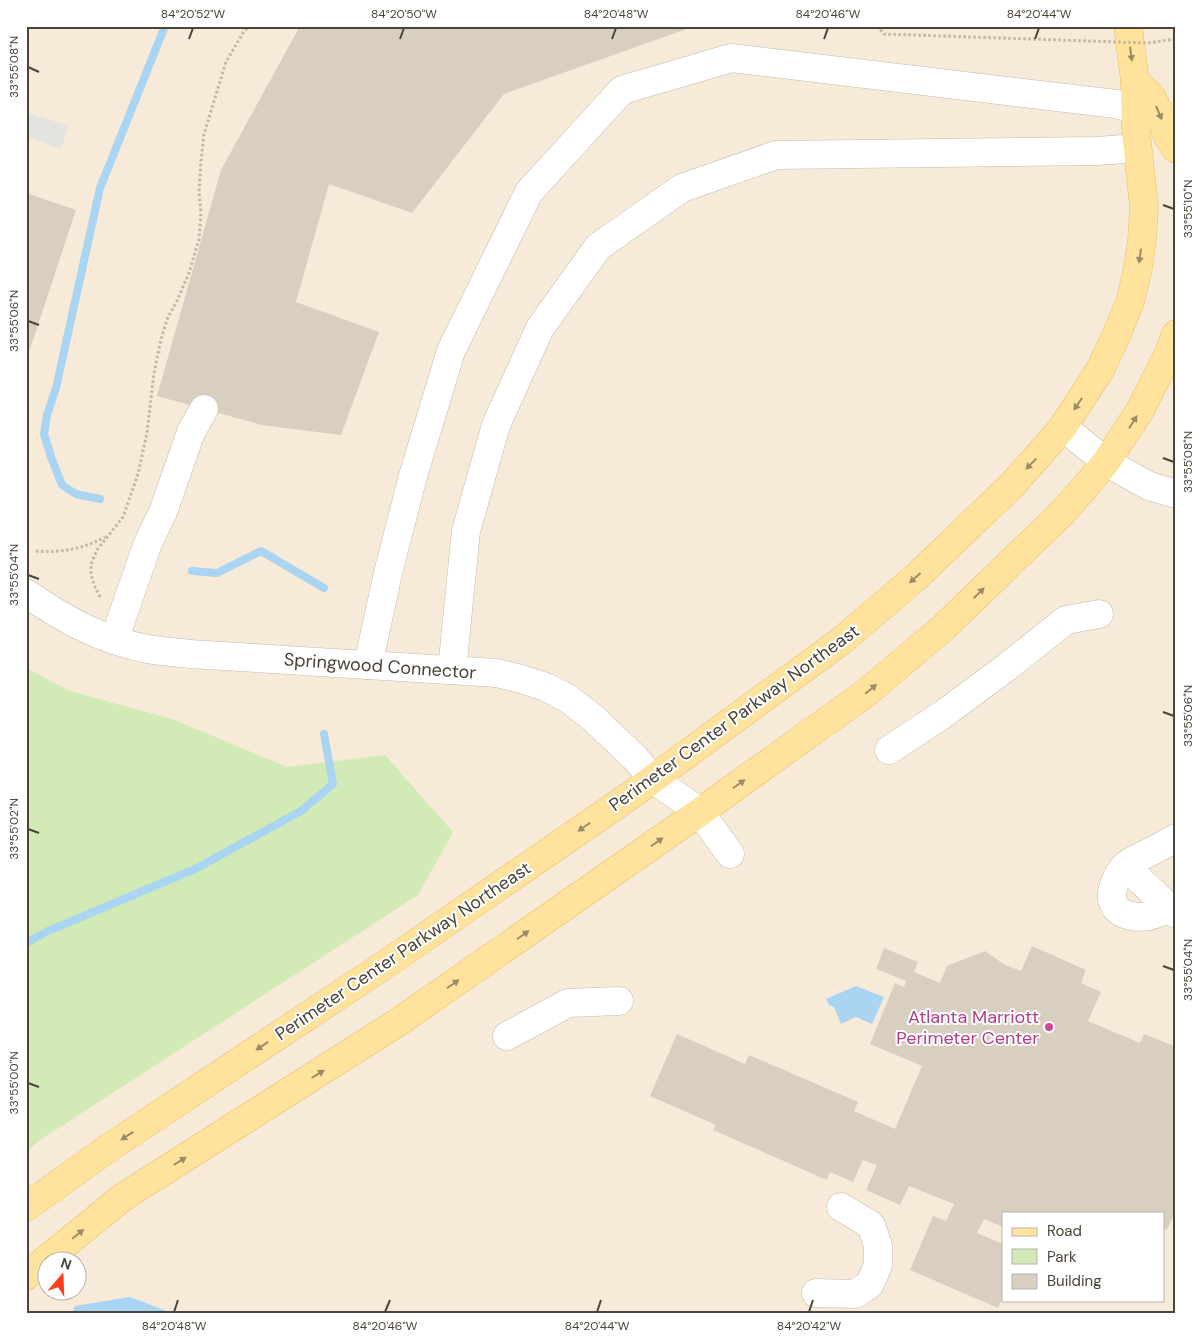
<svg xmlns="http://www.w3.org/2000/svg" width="1202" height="1339" viewBox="0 0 1202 1339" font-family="'DM Sans',sans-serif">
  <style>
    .commercial { fill: #f7ead8; fill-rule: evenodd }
    .green { fill: #d2eab5 }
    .parking { fill: #e5e3e0 }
    .water { fill: #a9d4f2 }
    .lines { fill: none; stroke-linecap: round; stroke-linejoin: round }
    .stream { stroke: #a9d4f2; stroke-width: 8 }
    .building { fill: #d8cfc1 }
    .minor-casing { stroke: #c2bbae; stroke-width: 29 }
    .major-casing { stroke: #e6c16a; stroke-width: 29 }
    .path { stroke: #c4b79f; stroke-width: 3; stroke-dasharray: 2.5 2.5; stroke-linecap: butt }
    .minor { stroke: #fff; stroke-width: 28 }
    .major { stroke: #ffe39c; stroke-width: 28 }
    .path-bridge { stroke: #c4b79f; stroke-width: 3; stroke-dasharray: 2.5 2.5; stroke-linecap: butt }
    .oneway { fill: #9c8c66 }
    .ticks { fill: none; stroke: #4b4439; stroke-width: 2 }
    .hotel-dot { fill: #d1479c; stroke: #fff; stroke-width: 2 }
    .labels { text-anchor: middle; stroke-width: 4; stroke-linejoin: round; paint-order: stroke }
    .street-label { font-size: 18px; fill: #4b4439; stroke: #fff }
    .hotel-label { font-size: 18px; fill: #b23c85; stroke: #fff; text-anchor: end }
    .neatline { fill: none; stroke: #4b4439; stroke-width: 2 }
    .ticks-label { font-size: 12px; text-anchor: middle; fill: #4b4439 }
  </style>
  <rect width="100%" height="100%" fill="#f6f3ec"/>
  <path class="commercial" d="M26 26H1176V1313H26ZM1003 1213H1163V1300H1003ZM48 1262H78V1292H48Z"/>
  <path class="green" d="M26 668 70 691 172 719 287 767 385 755 453 832 418 895 40 1140 26 1152Z"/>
  <path class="parking" d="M26 112 69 126 61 149 26 137Z"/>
  <g class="water">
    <path d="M856 986 884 997 872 1024 856 1017 841 1024 834 1007 829 1005 826 999Z"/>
    <path d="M130 1297 172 1313H72L75 1306Z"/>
  </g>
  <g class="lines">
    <g class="stream">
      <path d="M100 499 76 494 62 485 51 457 44 434 47 415 56 388 100 188 165 26"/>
      <path d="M192 571 217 573 261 551 324 588"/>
      <path d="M26 943 48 931 195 869 301 811 333 784 324 734"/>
    </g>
  </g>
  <g class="building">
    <path d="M300 26 692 27 504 94 412 213 329 184 296 302 379 332 341 435 262 425 157 396 221 170Z"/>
    <path d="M26 193 76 210 27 358H26Z"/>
    <path d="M1032 946 1086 970 1081 983 1101 992 1088 1021 1140 1043 1144 1034 1176 1047V1210L1167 1230 1163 1228V1213H1003V1227L984 1219 977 1233 1003 1244V1296L998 1308 910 1270 933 1216 946 1221 954 1204 909 1186 900 1205 866 1190 877 1165 863 1160 853 1182 830 1172 827 1180 713 1130 716 1125 650 1096 677 1034 745 1064 749 1055 858 1102 854 1111 895 1129 922 1066 870 1044 895 983 904 987 906 981 876 969 884 948 918 962 914 972 940 983 947 966 985 951 1005 965 1021 971Z"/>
  </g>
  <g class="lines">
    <defs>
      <g id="minor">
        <path d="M1063 427 1106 462 1149 486 1176 494"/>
        <path d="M26 593C65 620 101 640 148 649 162 652 177 652 190 654L497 673 521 679 546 687 567 698 592 717 635 758 653 779 700 812 730 854"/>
        <path d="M114 640 148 543 163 512 191 432 204 409"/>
        <path d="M368 665 388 573 413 476 451 351 529 192 622 90 731 58 1116 104 1136 110"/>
        <path d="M452 670 466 531 496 425 540 328 598 247 682 188 776 155 1097 151 1137 148"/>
        <path d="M889 750 942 715 1007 667 1066 620 1099 614"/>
        <path d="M1125 866 1176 914"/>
        <path d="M1169 908C1158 914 1145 919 1132 916 1113 913 1108 899 1115 882 1117 877 1121 870 1125 866 1128 863 1134 860 1138 858 1151 852 1163 845 1176 838"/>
        <path d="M507 1036 568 1003 619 1001"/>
        <path d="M816 1293 855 1294 870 1284 878 1265V1245L871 1225 841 1207"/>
      </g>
      <g id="major">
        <path d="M1135 81 1151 96 1161 116 1167 135 1176 149"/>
        <path d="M26 1207 110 1147 383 966 631 795 841 641 915 578 1011 486 1038 456 1063 427 1100 370 1116 336 1130 302 1138 268 1142 240 1144 207 1136 132 1135 81 1128 26"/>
        <path d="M26 1276 123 1197 400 1021 700 812 866 693 944 627 1063 512 1086 486 1106 462 1139 412 1168 355 1176 334"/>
      </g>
    </defs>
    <use href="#minor" class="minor-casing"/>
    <use href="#major" class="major-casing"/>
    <g class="path">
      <path d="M36 551C61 553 83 549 105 537"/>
      <path d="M100 597 94 585 91 574V564L97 550 123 517 138 474 147 433 154 373 161 339 168 317 176 303 189 273 199 239 201 212 199 192 201 161 204 134 226 62 243 33 249 26"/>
    </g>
    <use href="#minor" class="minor"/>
    <use href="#major" class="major"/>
    <path class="path-bridge" d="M877 26 884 34 1147 43 1176 39"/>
  </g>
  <defs><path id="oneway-solid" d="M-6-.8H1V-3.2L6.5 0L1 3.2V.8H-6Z" transform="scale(1.25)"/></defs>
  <g class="oneway">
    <use href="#oneway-solid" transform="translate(1131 54) rotate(82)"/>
    <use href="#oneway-solid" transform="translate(1159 113) rotate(67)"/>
    <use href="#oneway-solid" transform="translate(1140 256) rotate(98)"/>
    <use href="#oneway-solid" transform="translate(1078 404) rotate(124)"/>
    <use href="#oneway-solid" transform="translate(1133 422) rotate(-58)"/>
    <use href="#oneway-solid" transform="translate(1031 464) rotate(134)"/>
    <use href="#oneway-solid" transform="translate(915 578) rotate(138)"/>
    <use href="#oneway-solid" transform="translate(979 593) rotate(-44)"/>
    <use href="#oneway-solid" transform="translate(871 689) rotate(-40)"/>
    <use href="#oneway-solid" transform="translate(739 784) rotate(-35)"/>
    <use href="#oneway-solid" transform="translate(584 827) rotate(145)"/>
    <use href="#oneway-solid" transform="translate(657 842) rotate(-35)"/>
    <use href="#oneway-solid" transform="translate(523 935) rotate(-35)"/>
    <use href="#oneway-solid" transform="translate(453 984) rotate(-35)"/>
    <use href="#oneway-solid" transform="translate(262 1046) rotate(146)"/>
    <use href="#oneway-solid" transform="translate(318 1074) rotate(-32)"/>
    <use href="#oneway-solid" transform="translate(127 1136) rotate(146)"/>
    <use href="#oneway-solid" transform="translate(180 1161) rotate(-32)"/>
    <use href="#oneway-solid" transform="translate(78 1234) rotate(-39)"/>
  </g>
  <path class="ticks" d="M189 39 193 28M400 39 404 28M612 39 616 28M824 39 828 28M1035 39 1039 28M28 67 39 72M1163 205 1174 209M28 321 39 325M1163 458 1174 462M28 575 39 579M1163 712 1174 716M28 829 39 833M1163 966 1174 970M28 1083 39 1087M174 1312 178 1300M385 1312 390 1300M597 1312 601 1300M809 1312 813 1300"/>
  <circle class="hotel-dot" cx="1049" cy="1027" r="5"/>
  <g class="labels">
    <g class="street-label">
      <text transform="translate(380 666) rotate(4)" y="6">Springwood Connector</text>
      <text transform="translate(734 718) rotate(-36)" y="6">Perimeter Center Parkway Northeast</text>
      <text transform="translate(403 951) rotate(-34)" y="6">Perimeter Center Parkway Northeast</text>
    </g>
    <g class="hotel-label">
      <text x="1039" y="1023">Atlanta Marriott<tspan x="1039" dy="21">Perimeter Center</tspan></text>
    </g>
  </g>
  <rect width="1202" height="1339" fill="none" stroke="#ffffff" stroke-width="55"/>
  <rect x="1002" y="1212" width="162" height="90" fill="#ffffff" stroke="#b7b4b0"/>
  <rect x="1012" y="1228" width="25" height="8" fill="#ffe39c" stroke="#b7b4b0"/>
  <text x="1047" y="1236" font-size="15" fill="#4b4439">Road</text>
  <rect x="1012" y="1249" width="25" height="15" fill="#d2eab5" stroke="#b7b4b0"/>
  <text x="1047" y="1262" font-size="15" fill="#4b4439">Park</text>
  <rect x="1012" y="1274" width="25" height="15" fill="#d8cfc1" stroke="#b7b4b0"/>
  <text x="1047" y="1286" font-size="15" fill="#4b4439">Building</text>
  <g transform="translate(62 1276) rotate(19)"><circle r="24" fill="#ffffff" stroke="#b7b4b0"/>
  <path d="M0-4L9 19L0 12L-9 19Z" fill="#fc3f1d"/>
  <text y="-8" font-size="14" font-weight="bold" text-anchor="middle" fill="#4b4439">N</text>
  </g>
  <rect x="28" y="28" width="1146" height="1284" class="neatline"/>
  <g class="ticks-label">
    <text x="193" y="18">84°20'52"W</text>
    <text x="404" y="18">84°20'50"W</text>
    <text x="616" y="18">84°20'48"W</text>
    <text x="828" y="18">84°20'46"W</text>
    <text x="1039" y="18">84°20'44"W</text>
    <text transform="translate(14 67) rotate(-90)" y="4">33°55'08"N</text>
    <text transform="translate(1188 209) rotate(-90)" y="4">33°55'10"N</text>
    <text transform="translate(14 321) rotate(-90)" y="4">33°55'06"N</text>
    <text transform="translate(1188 462) rotate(-90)" y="4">33°55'08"N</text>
    <text transform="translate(14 575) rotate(-90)" y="4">33°55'04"N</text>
    <text transform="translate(1188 716) rotate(-90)" y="4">33°55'06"N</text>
    <text transform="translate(14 829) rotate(-90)" y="4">33°55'02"N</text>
    <text transform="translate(1188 970) rotate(-90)" y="4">33°55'04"N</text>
    <text transform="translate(14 1083) rotate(-90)" y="4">33°55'00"N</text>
    <text x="174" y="1330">84°20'48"W</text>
    <text x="385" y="1330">84°20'46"W</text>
    <text x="597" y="1330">84°20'44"W</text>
    <text x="809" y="1330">84°20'42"W</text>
  </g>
</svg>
